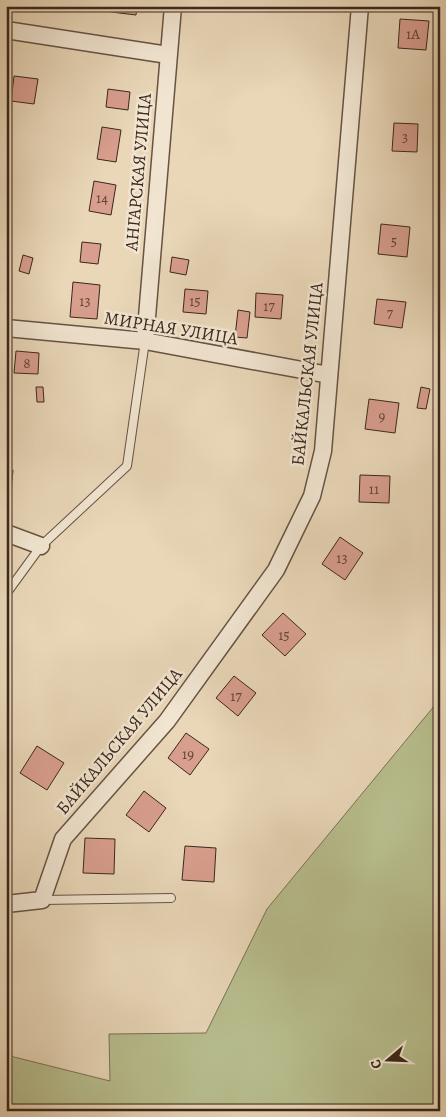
<svg xmlns="http://www.w3.org/2000/svg" width="446" height="1117" viewBox="0 0 446 1117" font-family="Alegreya,serif">
  <style>
    .green { fill: #b8be8e; stroke: #7a7255 }
    .building { fill: #d89e8e; stroke: #3b271c }
    .lines { fill: none; stroke-linecap: round; stroke-linejoin: round }
    .service-casing { stroke: #665343; stroke-width: 10 }
    .minor-casing { stroke: #665343; stroke-width: 19 }
    .service { stroke: #f1e5d1; stroke-width: 8 }
    .minor { stroke: #f1e5d1; stroke-width: 16 }
    .labels { text-anchor: middle; stroke-width: 5; stroke-linejoin: round; paint-order: stroke }
    .number-label { font-size: 15px; fill: #624538 }
    .street-label { font-size: 18px; fill: #3b271c; stroke: #f1e5d1 }
  </style>
  <rect width="100%" height="100%" fill="#e9d7b8"/>
  <filter id="stains"><feTurbulence type="fractalNoise" baseFrequency=".004" numOctaves="4"/><feColorMatrix values="0 0 0 0 .2 0 0 0 0 .09 0 0 0 0 .02 0 0 0 .5 -.17"/></filter>
  <radialGradient id="worn" r=".72"><stop offset=".6" stop-color="#630" stop-opacity="0"/><stop offset="1" stop-color="#630" stop-opacity=".3"/></radialGradient>
  <path class="green" d="M440 699V1111H6V1055L110 1081 109 1034 206 1033 267 909Z"/>
  <g class="building">
    <path d="M112 6H137L136 15 111 12Z"/>
    <path d="M400 19 429 21 426 50 398 48Z"/>
    <path d="M14 76 38 79 34 104 11 101Z"/>
    <path d="M108 89 130 92 128 110 106 107Z"/>
    <path d="M394 123 418 124 417 152 392 151Z"/>
    <path d="M102 127 121 130 116 162 97 159Z"/>
    <path d="M94 181 116 185 111 215 89 211Z"/>
    <path d="M381 224 410 227 407 257 378 254Z"/>
    <path d="M82 242 101 244 98 264 80 262Z"/>
    <path d="M23 255 33 258 29 274 19 271Z"/>
    <path d="M172 257 189 260 186 275 170 272Z"/>
    <path d="M73 282 100 285 97 319 70 317Z"/>
    <path d="M185 289 208 291 206 314 183 312Z"/>
    <path d="M256 293 283 295 281 319 255 317Z"/>
    <path d="M377 299 406 302 402 328 374 324Z"/>
    <path d="M238 310 250 312 247 338 235 337Z"/>
    <path d="M16 351 39 353 38 374 14 373Z"/>
    <path d="M36 387H43L44 402H37Z"/>
    <path d="M421 387 430 389 426 409 417 408Z"/>
    <path d="M369 399 399 403 395 433 365 429Z"/>
    <path d="M6 469 13 470 11 492H6Z"/>
    <path d="M360 475 390 476 389 503 359 502Z"/>
    <path d="M340 537 363 553 345 580 322 564Z"/>
    <path d="M283 613 306 634 285 656 262 635Z"/>
    <path d="M234 676 256 693 238 716 216 698Z"/>
    <path d="M186 733 209 749 190 775 168 758Z"/>
    <path d="M37 746 64 763 47 790 20 773Z"/>
    <path d="M144 791 166 808 149 832 126 815Z"/>
    <rect x="6" y="837" width="2" height="35"/>
    <path d="M85 838 115 839 114 874 83 873Z"/>
    <path d="M185 846 216 848 214 882 182 880Z"/>
  </g>
  <g class="lines">
    <defs>
      <g id="service">
        <path d="M6 594 41 546 127 466 145 341"/>
        <path d="M42 900 171 898"/>
      </g>
      <g id="minor">
        <path d="M6 30 168 55"/>
        <path d="M6 328 145 341 329 375"/>
        <path d="M145 341 173 6"/>
        <path d="M6 533 41 546"/>
        <path d="M6 904 42 900 63 839 167 721 276 570 312 496 323 451 360 6"/>
      </g>
    </defs>
    <use href="#service" class="service-casing"/>
    <use href="#minor" class="minor-casing"/>
    <use href="#service" class="service"/>
    <use href="#minor" class="minor"/>
  </g>
  <g class="labels">
    <g class="number-label">
      <text x="413" y="39">1А</text>
      <text x="405" y="142">3</text>
      <text x="102" y="203">14</text>
      <text x="394" y="246">5</text>
      <text x="85" y="306">13</text>
      <text x="195" y="306">15</text>
      <text x="269" y="311">17</text>
      <text x="390" y="318">7</text>
      <text x="27" y="368">8</text>
      <text x="382" y="421">9</text>
      <text x="374" y="494">11</text>
      <text x="342" y="563">13</text>
      <text x="284" y="640">15</text>
      <text x="236" y="701">17</text>
      <text x="188" y="759">19</text>
    </g>
    <g class="street-label">
      <text transform="translate(138 172) rotate(-85)" y="6">АНГАРСКАЯ УЛИЦА</text>
      <text transform="translate(171 328) rotate(9)" y="6">МИРНАЯ УЛИЦА</text>
      <text transform="translate(307 374) rotate(-84)" y="6">БАЙКАЛЬСКАЯ УЛИЦА</text>
      <text transform="translate(119 741) rotate(-50)" y="6">БАЙКАЛЬСКАЯ УЛИЦА</text>
    </g>
  </g>
  <rect width="446" height="1117" fill="none" stroke="#e9d7b8" stroke-width="25"/>
  <rect x="8" y="8" width="431" height="1102" fill="none" stroke="#3b271c" stroke-width="2.5"/>
  <rect x="12" y="12" width="421" height="1092" fill="none" stroke="#3b271c"/>
  <g transform="translate(388 1060) rotate(251)" stroke="#f1e5d1" stroke-width="4" paint-order="stroke">
  <path d="M0-4L9 19L0 12L-9 19Z" fill="#3b271c"/>
  <text y="-8" font-size="14" font-weight="bold" text-anchor="middle" fill="#3b271c">С</text>
  </g>
  <rect width="100%" height="100%" filter="url(#stains)"/>
  <rect width="100%" height="100%" fill="url(#worn)"/>
</svg>
